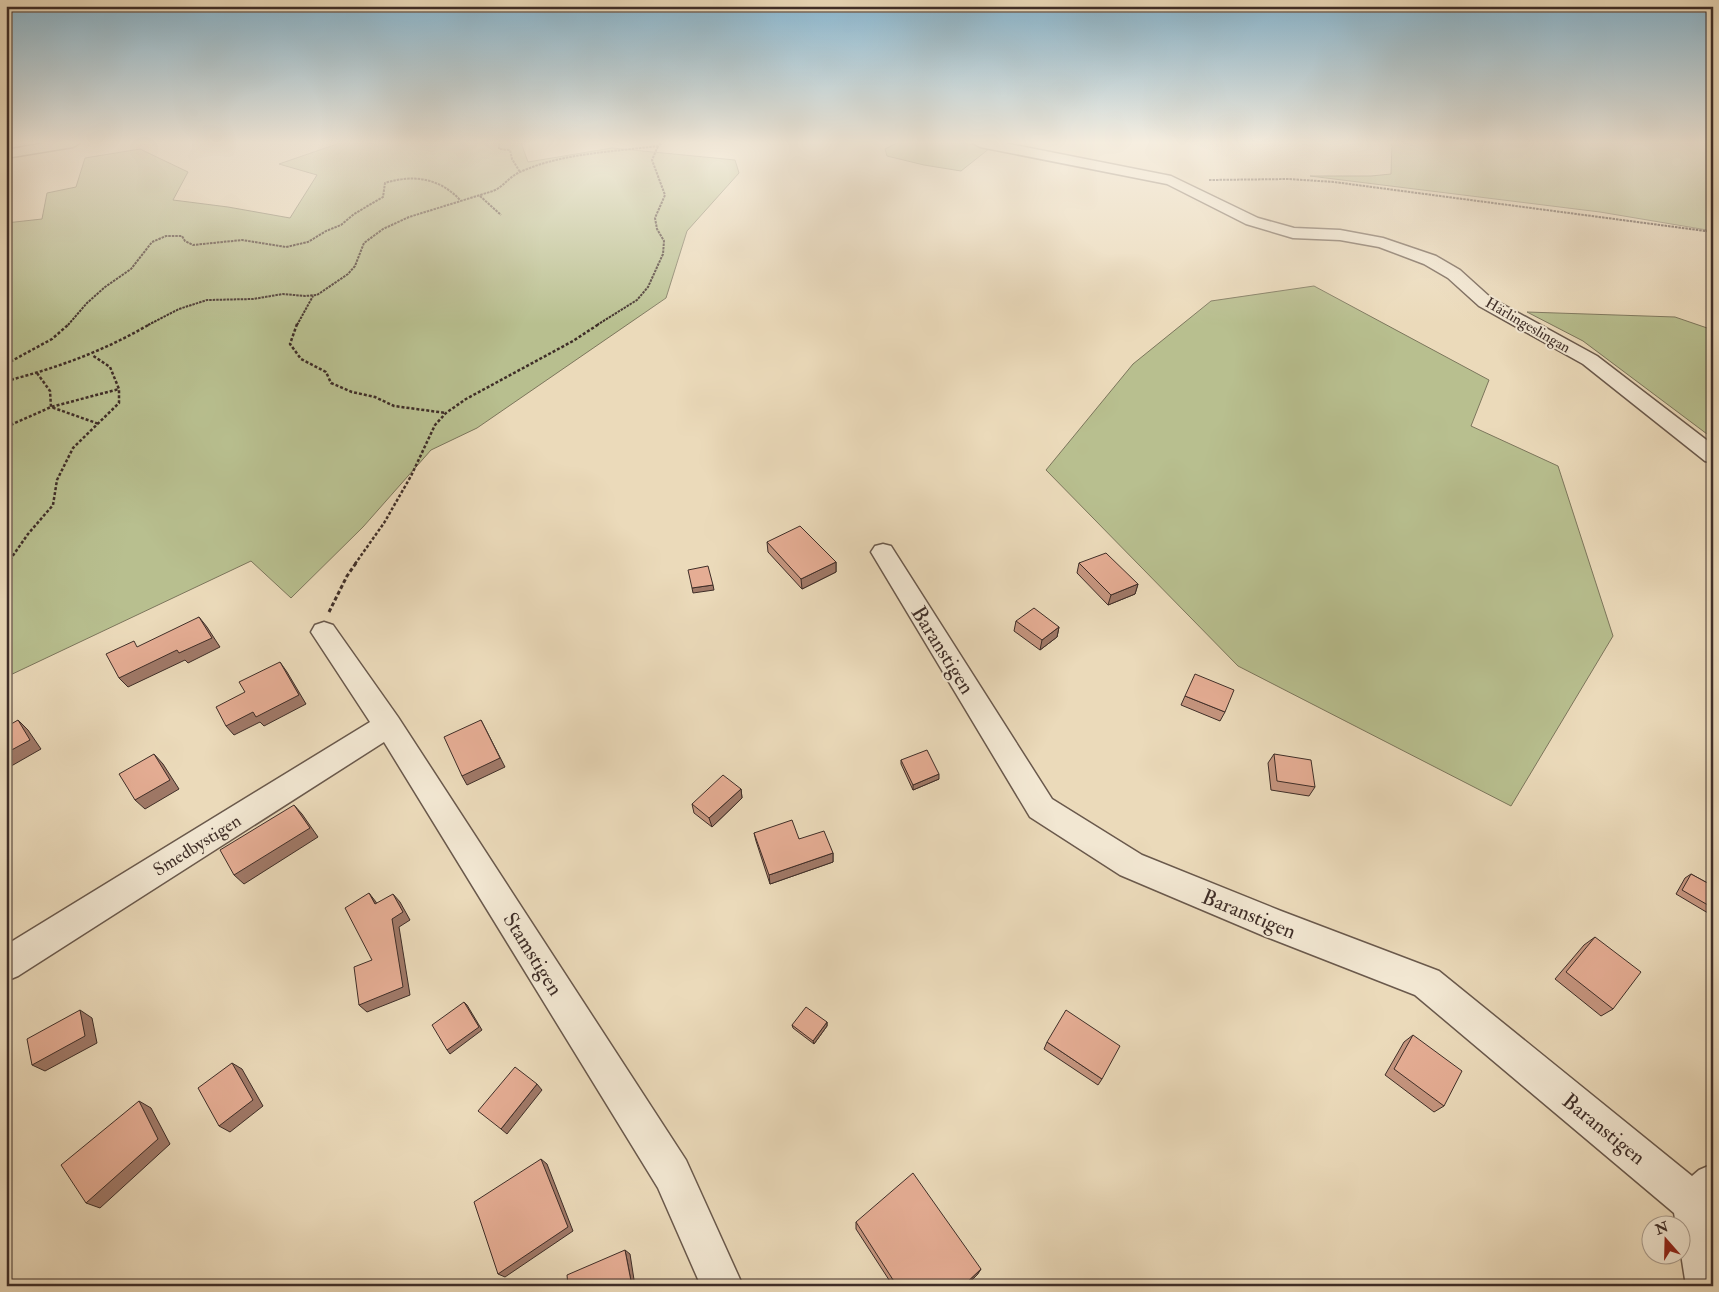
<svg xmlns="http://www.w3.org/2000/svg" width="1719" height="1292" viewBox="0 0 1719 1292" font-family="'IM FELL Double Pica',serif">
  <style>
    .green { fill: #b8bf8f; stroke: #7c765c }
    .lines { fill: none; stroke-linecap: round; stroke-linejoin: round }
    .minor-casing { stroke: #6a594c; stroke-width: 3 }
    .path-far2 { stroke: #3f2e28; stroke-width: 2; stroke-dasharray: 2.5 1; stroke-linecap: butt }
    .path-far1 { stroke: #3f2e28; stroke-width: 2.5; stroke-dasharray: 3 2; stroke-linecap: butt }
    .path { stroke: #3f2e28; stroke-width: 3; stroke-dasharray: 4 2.5; stroke-linecap: butt }
    .minor { fill: #f2e7d2; fill-rule: evenodd }
    .wall { fill: #c5957f; stroke: #3f2e28 }
    .shaded-wall { fill: #a07968; stroke: #3f2e28 }
    .building { fill: #e5ad94; stroke: #3f2e28 }
    .labels { text-anchor: middle; stroke-width: 4; stroke-linejoin: round; paint-order: stroke }
    .far-street-label { font-size: 15px; fill: #3f2e28; stroke: #f2e7d2 }
    .street-label { font-size: 18px; fill: #3f2e28; stroke: #f2e7d2 }
    .near-street-label { font-size: 21px; fill: #3f2e28; stroke: #f2e7d2 }
  </style>
  <rect width="100%" height="100%" fill="#ebdaba"/>
  <filter id="stains"><feTurbulence type="fractalNoise" baseFrequency=".004" numOctaves="4"/><feColorMatrix values="0 0 0 0 .2 0 0 0 0 .09 0 0 0 0 .02 0 0 0 .5 -.17"/></filter>
  <radialGradient id="worn" r=".72"><stop offset=".6" stop-color="#630" stop-opacity="0"/><stop offset="1" stop-color="#630" stop-opacity=".3"/></radialGradient>
  <g class="green">
    <path d="M340 143H521L528 162 612 148 735 160 739 173 687 231 666 298 477 428 431 450 363 527 291 598 251 561 6 677V223L42 219 47 193 76 187 85 158 140 149 188 172 173 200 228 207 290 218 317 175 279 164Z"/>
    <path d="M897 143H964L990 148 961 171 924 165 887 156 885 149Z"/>
    <path d="M1392 143H1704L1713 148V231L1600 212 1310 176H1371L1391 174Z"/>
    <path d="M1314 286 1489 380 1471 426 1558 466 1613 636 1511 806 1238 666 1046 470 1133 364 1211 301Z"/>
    <path d="M1527 312 1675 317 1713 330V433L1707 434 1583 341Z"/>
  </g>
  <g class="lines">
    <defs>
      <g id="minor">
        <path d="M45 143H80L73 147 6 158V150Z"/>
        <path d="M973 143H1004L1171 176 1258 218 1294 228 1340 230 1383 238 1436 256 1460 270 1491 298 1597 356 1713 445V463L1705 461 1583 364 1479 306 1448 278 1424 264 1379 247 1340 240 1293 238 1246 224 1167 184 980 147Z"/>
        <path d="M883 544 891 546 1052 799 1142 855 1281 911 1439 971 1692 1176 1699 1170 1713 1164V1286H1686L1681 1254 1682 1224H1676L1674 1213 1415 995 1264 936 1120 875 1030 817 871 552 875 546Z"/>
        <path d="M324 622 333 625 398 717 686 1160 743 1286H701L658 1188 384 742 18 976 6 981V945L370 722 311 632 315 625Z"/>
      </g>
    </defs>
    <use href="#minor" class="minor-casing"/>
    <g class="path-far2">
      <path d="M499 143V149L510 150 512 159 520 172"/>
      <path d="M1209 180 1289 179 1334 182 1713 232"/>
      <path d="M480 196 501 215"/>
      <path d="M68 325 87 303 105 287 131 269 152 242 166 236H182L185 241 193 245 242 240 286 247 308 242 326 231 341 225 354 214 383 197 385 183C414 174 440 178 461 201"/>
      <path d="M148 325 179 309 207 300 253 299 283 294 305 296 317 295 348 274 355 266 364 243 383 229 409 217 493 191C503 187 508 178 518 173 560 153 612 152 658 146L662 143"/>
      <path d="M297 325 313 296"/>
      <path d="M597 325 637 300 648 287 663 254 664 241 657 229 655 218 665 195 652 160 658 146"/>
    </g>
    <g class="path-far1">
      <path d="M297 324 290 344 301 359 326 372 331 383 352 392 375 397 394 406 446 413"/>
      <path d="M6 364 52 339 69 324"/>
      <path d="M37 373 50 391 51 407 99 424"/>
      <path d="M6 381C57 368 104 351 150 324"/>
      <path d="M6 427 51 407 119 389"/>
      <path d="M7 564 28 534 53 505 57 480 73 448 119 403V389L110 367 92 355"/>
      <path d="M355 564 384 523 411 476 435 425 446 413 466 399 573 341 599 324"/>
    </g>
    <g class="path">
      <path d="M6 565 7 563"/>
      <path d="M329 612 347 576 356 563"/>
    </g>
    <use href="#minor" class="minor"/>
  </g>
  <g class="wall">
    <path d="M767 542 836 562V572L802 589 768 552Z"/>
    <path d="M1079 563 1138 584 1135 594 1108 605 1077 573Z"/>
    <path d="M1016 621 1059 627 1057 637 1040 650 1014 631Z"/>
    <path d="M1185 696 1225 712 1220 721 1181 705Z"/>
    <path d="M1274 754 1315 787 1309 796 1271 790 1268 763Z"/>
    <path d="M901 760 939 779 913 790 901 764Z"/>
    <path d="M741 789 742 798 712 827 694 813 692 804Z"/>
    <path d="M754 833 799 839 833 853V862L770 884 756 841Z"/>
    <path d="M1691 874 1713 886V916L1676 894 1685 878Z"/>
    <path d="M1595 937 1613 1009 1601 1016 1555 979 1584 945Z"/>
    <path d="M827 1022V1026L814 1044 793 1028 792 1025Z"/>
    <path d="M1413 1035 1444 1106 1434 1112 1385 1075 1404 1042Z"/>
    <path d="M1047 1042 1102 1079 1098 1085 1044 1049Z"/>
    <path d="M856 1222 981 1269 977 1275 965 1286H893L856 1229Z"/>
  </g>
  <g class="shaded-wall">
    <path d="M836 562V572L802 589 801 579Z"/>
    <path d="M1138 584 1135 594 1108 605 1111 595Z"/>
    <path d="M713 585 714 590 693 593 692 588Z"/>
    <path d="M199 617 207 627 220 647 188 663 185 660 128 687 119 678Z"/>
    <path d="M1059 627 1057 637 1040 650 1042 640Z"/>
    <path d="M280 662 287 672 306 704 264 726 260 722 234 735 226 726Z"/>
    <path d="M18 720 28 730 41 749 6 769 11 776 6 779V753Z"/>
    <path d="M481 720 505 767 467 785 462 776Z"/>
    <path d="M154 754 163 764 179 789 145 809 135 800Z"/>
    <path d="M939 774V779L913 790V785Z"/>
    <path d="M741 789 742 798 712 827 709 818Z"/>
    <path d="M294 805 302 814 318 837 244 884 234 875Z"/>
    <path d="M833 853V862L770 884 769 875Z"/>
    <path d="M369 893 376 902 382 913 375 904Z"/>
    <path d="M393 894 400 902 410 920 399 927 410 995 367 1012 359 1005 392 919Z"/>
    <path d="M464 1002 467 1005 482 1030 450 1054 447 1050Z"/>
    <path d="M80 1010 92 1018 97 1043 45 1071 32 1065Z"/>
    <path d="M827 1022V1026L814 1044 813 1041Z"/>
    <path d="M232 1063 242 1069 263 1106 230 1132 219 1126Z"/>
    <path d="M537 1084 542 1090 507 1134 501 1129Z"/>
    <path d="M139 1101 151 1108 170 1144 100 1208 86 1203Z"/>
    <path d="M541 1159 547 1164 573 1231 505 1277 498 1274Z"/>
    <path d="M625 1250 630 1254 635 1286H632Z"/>
    <path d="M981 1269 977 1275 965 1286H963Z"/>
  </g>
  <g class="building">
    <path d="M800 526 836 562 801 579 767 542Z"/>
    <path d="M1106 553 1138 584 1111 595 1079 563Z"/>
    <path d="M708 566 713 585 692 588 688 570Z"/>
    <path d="M1034 608 1059 627 1042 640 1016 621Z"/>
    <path d="M199 617 212 638 179 653 177 650 119 678 106 654 134 641 137 647Z"/>
    <path d="M280 662 299 695 256 717 253 712 226 726 216 707 245 692 239 682Z"/>
    <path d="M1195 674 1234 690 1225 712 1185 696Z"/>
    <path d="M18 720 30 740 6 753V727Z"/>
    <path d="M481 720 500 758 462 776 444 737Z"/>
    <path d="M927 750 939 774 913 785 901 760Z"/>
    <path d="M154 754 170 780 135 800 119 774Z"/>
    <path d="M1274 754 1311 760 1315 787 1277 781Z"/>
    <path d="M723 775 741 789 709 818 692 804Z"/>
    <path d="M294 805 310 828 234 875 220 850Z"/>
    <path d="M792 820 799 839 824 831 833 853 769 875 754 833Z"/>
    <path d="M1691 874 1713 886V908L1682 890Z"/>
    <path d="M369 893 375 904 393 894 403 912 392 919 403 987 359 1005 354 967 372 960 345 908Z"/>
    <path d="M1595 937 1641 972 1613 1009 1566 972Z"/>
    <path d="M464 1002 479 1027 447 1050 432 1025Z"/>
    <path d="M806 1007 827 1022 813 1041 792 1025Z"/>
    <path d="M80 1010 85 1036 32 1065 27 1039Z"/>
    <path d="M1066 1010 1120 1046 1102 1079 1047 1042Z"/>
    <path d="M1413 1035 1462 1071 1444 1106 1394 1069Z"/>
    <path d="M232 1063 253 1100 219 1126 198 1088Z"/>
    <path d="M515 1067 537 1084 501 1129 478 1111Z"/>
    <path d="M139 1101 158 1139 86 1203 61 1165Z"/>
    <path d="M541 1159 568 1227 498 1274 474 1202Z"/>
    <path d="M913 1173 981 1269 963 1286H897L856 1222Z"/>
    <path d="M625 1250 632 1286H568L567 1275Z"/>
  </g>
  <linearGradient id="sky" x2="0" y2="1"><stop stop-color="#88b7d1"/><stop offset="0.44" stop-color="#f6eee0"/><stop offset="1" stop-color="#f6eee0" stop-opacity="0"/></linearGradient>
  <rect width="1719" height="324" fill="url(#sky)"/>
  <g class="labels">
    <g class="far-street-label">
      <text transform="translate(1528 325) rotate(30)" y="5">Härlingeslingan</text>
    </g>
    <g class="street-label">
      <text transform="translate(197 845) rotate(-32)" y="6">Smedbystigen</text>
    </g>
    <g class="near-street-label">
      <text transform="translate(943 650) rotate(58)" y="7">Baranstigen</text>
      <text transform="translate(1249 914) rotate(22)" y="7">Baranstigen</text>
      <text transform="translate(533 954) rotate(58)" y="7">Stamstigen</text>
      <text transform="translate(1604 1129) rotate(39)" y="7">Baranstigen</text>
    </g>
  </g>
  <rect width="1719" height="1292" fill="none" stroke="#ebdaba" stroke-width="25"/>
  <rect x="8" y="8" width="1704" height="1277" fill="none" stroke="#3f2e28" stroke-width="2.5"/>
  <rect x="12" y="12" width="1694" height="1267" fill="none" stroke="#3f2e28"/>
  <g transform="translate(1666 1240) rotate(340)"><circle r="24" fill="#f2e7d2" stroke="#aa9d8e"/>
  <path d="M0-4L9 19L0 12L-9 19Z" fill="#8f2418"/>
  <text y="-8" font-size="14" font-weight="bold" text-anchor="middle" fill="#3f2e28">N</text>
  </g>
  <rect width="100%" height="100%" filter="url(#stains)"/>
  <rect width="100%" height="100%" fill="url(#worn)"/>
</svg>
